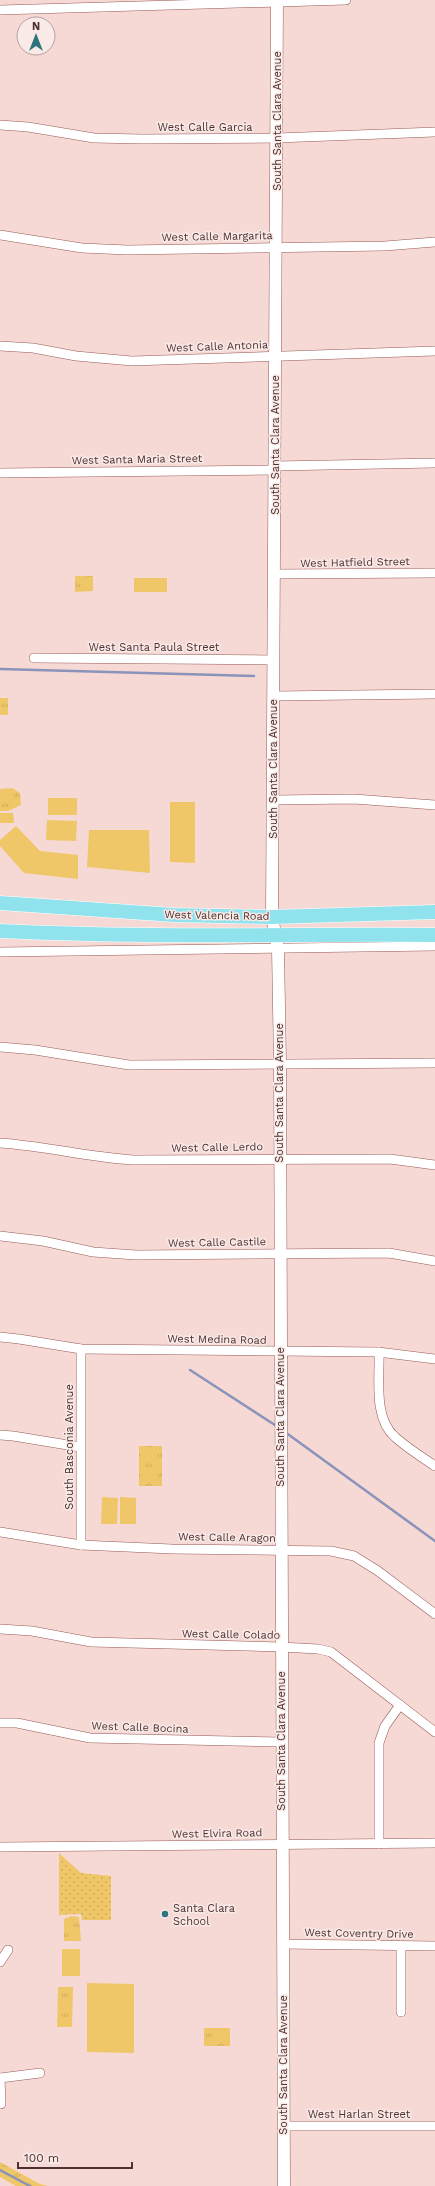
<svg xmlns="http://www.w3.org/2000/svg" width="435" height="2186" viewBox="0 0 435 2186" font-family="'Work Sans',sans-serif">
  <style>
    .grass { fill: url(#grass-dots) }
    .park { fill: url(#park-tufts) }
    .pitch { fill: #f0c768 }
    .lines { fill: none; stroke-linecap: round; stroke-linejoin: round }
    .stream { stroke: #8a93b9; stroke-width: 2.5 }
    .street-casing { stroke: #975a54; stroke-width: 10 }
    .secondary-casing { stroke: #975a54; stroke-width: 13 }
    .primary-casing { stroke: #fff; stroke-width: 15 }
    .street { stroke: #fff; stroke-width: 9 }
    .secondary { stroke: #fff; stroke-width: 12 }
    .primary { stroke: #90e3ec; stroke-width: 14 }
    .poi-dot { fill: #2c757d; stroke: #f9eae8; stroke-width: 1.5 }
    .labels { text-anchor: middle; stroke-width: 3; stroke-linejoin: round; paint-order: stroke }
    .street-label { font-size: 11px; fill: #4d312e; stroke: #f9eae8 }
    .poi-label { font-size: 11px; fill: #4d312e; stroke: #f9eae8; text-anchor: start }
  </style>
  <defs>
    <pattern id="grass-dots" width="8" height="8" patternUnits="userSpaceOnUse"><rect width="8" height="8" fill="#f0c768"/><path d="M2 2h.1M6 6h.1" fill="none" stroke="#cfab5a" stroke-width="1.8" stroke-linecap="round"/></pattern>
    <pattern id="park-tufts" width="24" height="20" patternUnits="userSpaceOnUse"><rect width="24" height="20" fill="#f0c768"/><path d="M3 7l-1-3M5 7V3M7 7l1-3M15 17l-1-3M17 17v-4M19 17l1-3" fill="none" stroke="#cfab5a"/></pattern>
  </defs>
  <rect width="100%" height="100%" fill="#f6d9d5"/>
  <path class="grass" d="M59 1853 81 1873 111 1876V1920H82L81 1914 59 1915Z"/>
  <g class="park">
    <path d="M75 576H93V591L75 592Z"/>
    <rect x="0" y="698" width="8" height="17"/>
    <path d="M12 788 20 793 21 805 8 811H0V789Z"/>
    <rect x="139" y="1446" width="23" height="40"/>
    <path d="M71 1916 79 1917 81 1941H64V1919Z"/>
    <path d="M58 1987H73L72 2027H57Z"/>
    <rect x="204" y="2028" width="26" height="18"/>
    <path d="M0 2162 40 2184 48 2186H16L0 2177Z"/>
  </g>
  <g class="pitch">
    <rect x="134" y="578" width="33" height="14"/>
    <rect x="48" y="798" width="29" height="17"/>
    <path d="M170 802H195V863L170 862Z"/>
    <path d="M0 813H13L14 823H0Z"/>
    <path d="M47 820 77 821 76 841 46 840Z"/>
    <path d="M16 826 40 851 78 855V879L24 873 0 846V840Z"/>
    <path d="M89 830H149L150 873 87 867Z"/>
    <path d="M102 1497 118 1498 117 1524H101Z"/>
    <path d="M120 1497 136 1498V1524H120Z"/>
    <rect x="62" y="1949" width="18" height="27"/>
    <path d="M87 1983 134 1984V2053L87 2052Z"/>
  </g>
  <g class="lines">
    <g class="stream">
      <path d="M0 669 254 676"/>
      <path d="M190 1370 278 1427"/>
      <path d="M285 1432 435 1541"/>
      <path d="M0 2170 30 2186"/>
    </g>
    <defs>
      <g id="street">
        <path d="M0 10 346 0"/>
        <path d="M0 125 28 127 94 138 142 139 277 138 435 132"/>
        <path d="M0 235 82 248 127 250 385 246 435 242"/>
        <path d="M0 346 33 348 76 356 132 361 435 351"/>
        <path d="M275 466 435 463"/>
        <path d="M0 473 275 470"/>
        <path d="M274 574 435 573"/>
        <path d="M34 658 274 660"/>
        <path d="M274 696 435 694"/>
        <path d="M273 800 354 799 435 805"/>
        <path d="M0 952 435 946"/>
        <path d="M0 1047 35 1050 129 1065 435 1063"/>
        <path d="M0 1143C45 1146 88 1157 133 1160L390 1159 435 1165"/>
        <path d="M0 1236 43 1241 93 1252 136 1255 389 1253 435 1261"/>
        <path d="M0 1337 19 1339 81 1349 378 1352 435 1359"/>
        <path d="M81 1349V1545"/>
        <path d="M379 1352C380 1378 373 1418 395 1437 407 1448 422 1457 435 1466"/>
        <path d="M0 1435 13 1436 80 1447"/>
        <path d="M0 1532 81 1545 172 1549 331 1551 354 1556 378 1571 435 1614"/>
        <path d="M0 1629 32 1631 91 1642 281 1647 318 1649 331 1652 435 1732"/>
        <path d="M0 1723H17L90 1738 281 1742"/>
        <path d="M379 1844V1743L385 1726 400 1705"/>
        <path d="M0 1847 435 1843"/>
        <path d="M282 1944 435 1946"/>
        <path d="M0 1962 8 1950"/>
        <path d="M401 2012V1945"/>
        <path d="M0 2078 40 2073"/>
        <path d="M0 2078 1 2104"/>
        <path d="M283 2126H435"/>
      </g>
      <path id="secondary" d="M277 0 272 917 278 949 280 1063 284 2186"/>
      <g id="primary">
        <path d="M0 903 174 915 272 917 435 912"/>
        <path d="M0 931C145 938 290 934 435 935"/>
      </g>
    </defs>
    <use href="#street" class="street-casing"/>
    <use href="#secondary" class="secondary-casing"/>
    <use href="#primary" class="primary-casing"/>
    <use href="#street" class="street"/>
    <use href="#secondary" class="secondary"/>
    <use href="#primary" class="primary"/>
  </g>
  <circle class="poi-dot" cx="165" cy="1914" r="4"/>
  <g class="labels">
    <g class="street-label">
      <text transform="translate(277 121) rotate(-90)" y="4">South Santa Clara Avenue</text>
      <text x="205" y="131">West Calle Garcia</text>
      <text transform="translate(217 236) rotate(-1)" y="4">West Calle Margarita</text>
      <text transform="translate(217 346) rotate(-2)" y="4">West Calle Antonia</text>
      <text transform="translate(275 445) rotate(-90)" y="4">South Santa Clara Avenue</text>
      <text transform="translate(137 459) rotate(-1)" y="4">West Santa Maria Street</text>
      <text transform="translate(355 562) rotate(-1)" y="4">West Hatfield Street</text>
      <text x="154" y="651">West Santa Paula Street</text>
      <text transform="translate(273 769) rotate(-90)" y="4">South Santa Clara Avenue</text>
      <text transform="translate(217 915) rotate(1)" y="4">West Valencia Road</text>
      <text transform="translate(279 1093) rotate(-90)" y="4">South Santa Clara Avenue</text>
      <text transform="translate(217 1147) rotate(-1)" y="4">West Calle Lerdo</text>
      <text transform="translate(217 1242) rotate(-1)" y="4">West Calle Castile</text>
      <text transform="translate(217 1339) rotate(1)" y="4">West Medina Road</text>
      <text transform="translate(280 1417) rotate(-90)" y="4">South Santa Clara Avenue</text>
      <text transform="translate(69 1447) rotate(-90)" y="4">South Basconia Avenue</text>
      <text transform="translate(227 1537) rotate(1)" y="4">West Calle Aragon</text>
      <text transform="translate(231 1634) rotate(1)" y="4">West Calle Colado</text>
      <text transform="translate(140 1727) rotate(2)" y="4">West Calle Bocina</text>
      <text transform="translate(281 1741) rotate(-90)" y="4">South Santa Clara Avenue</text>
      <text transform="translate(217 1833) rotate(-1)" y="4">West Elvira Road</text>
      <text transform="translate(359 1933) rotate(1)" y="4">West Coventry Drive</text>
      <text transform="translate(283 2065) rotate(-90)" y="4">South Santa Clara Avenue</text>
      <text x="359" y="2118">West Harlan Street</text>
    </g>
    <g class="poi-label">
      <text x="173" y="1912">Santa Clara<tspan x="173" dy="13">School</tspan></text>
    </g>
  </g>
  <g transform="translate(36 36)"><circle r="19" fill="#f9eae8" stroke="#b4a09e"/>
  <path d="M0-3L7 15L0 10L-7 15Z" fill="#2c757d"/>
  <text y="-6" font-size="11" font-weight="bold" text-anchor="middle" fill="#4d312e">N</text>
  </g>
  <path d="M18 2162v6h114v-6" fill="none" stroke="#4d312e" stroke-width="2"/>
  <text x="24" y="2162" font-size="12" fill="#4d312e" stroke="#f9eae8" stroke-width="3" paint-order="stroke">100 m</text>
</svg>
